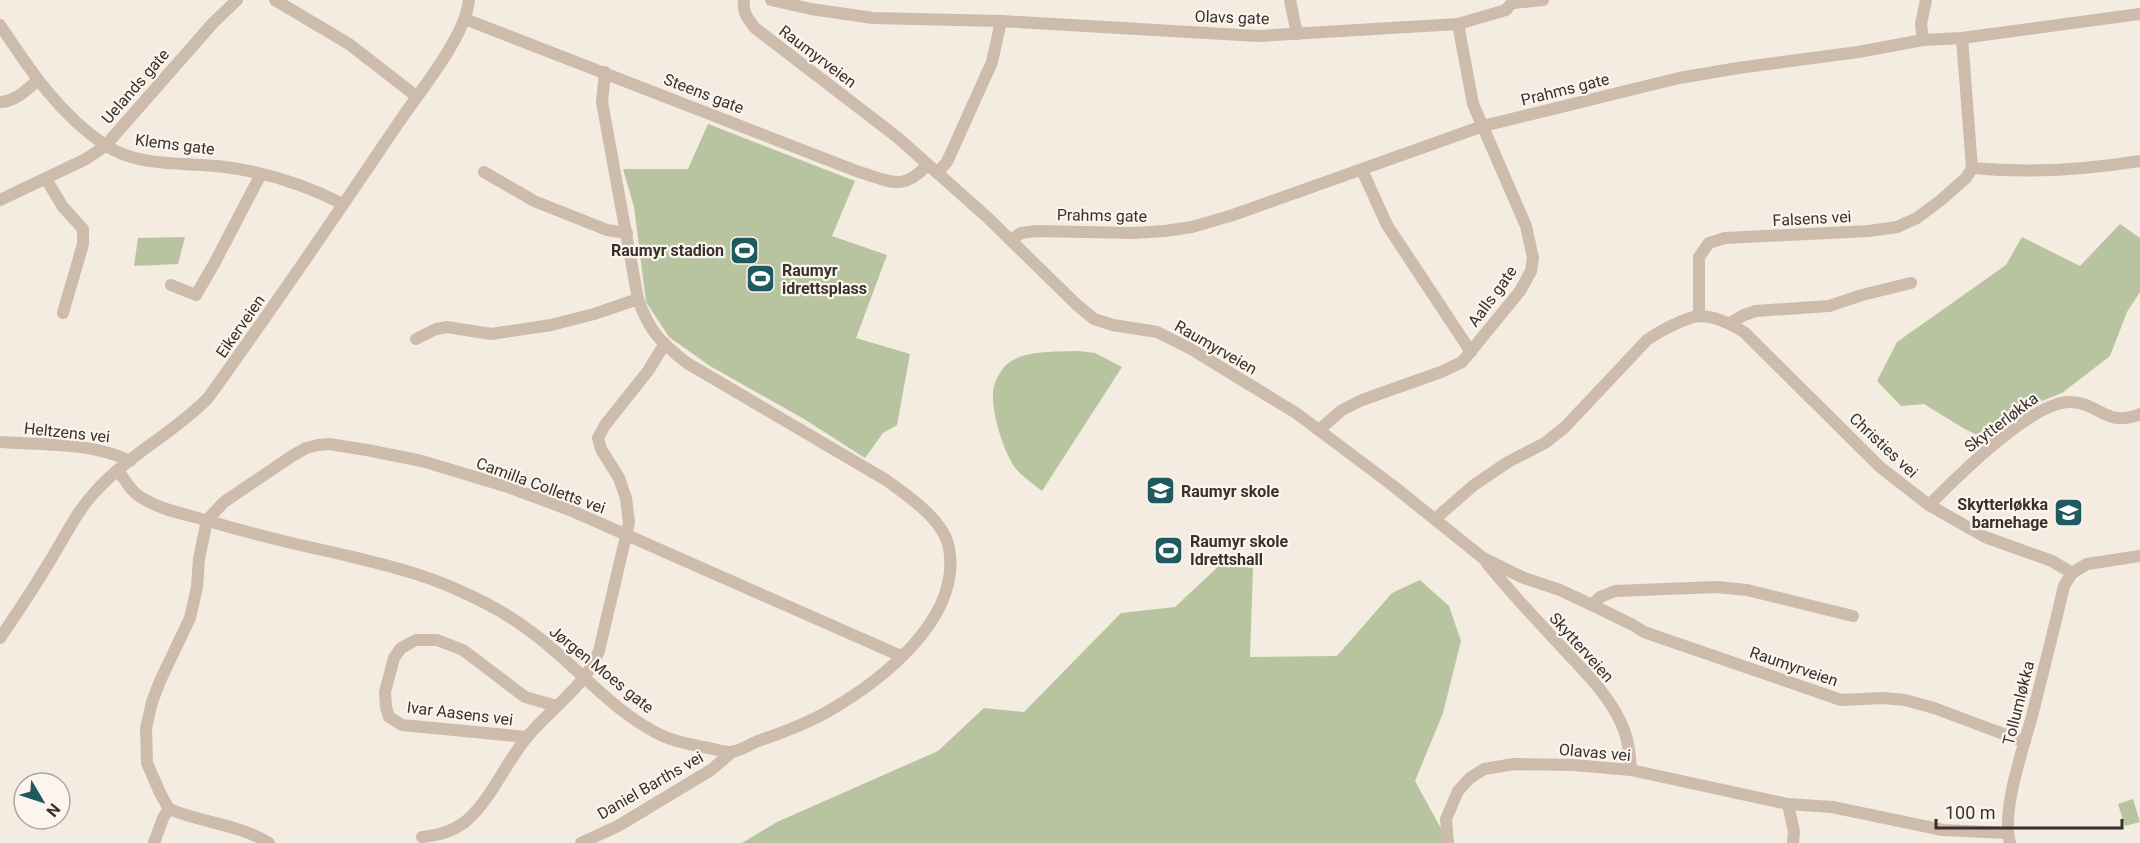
<svg xmlns="http://www.w3.org/2000/svg" width="2140" height="843" viewBox="0 0 2140 843" font-family="Roboto,sans-serif">
  <style>
    .green { fill: #b8c4a0 }
    .lines { fill: none; stroke-linecap: round; stroke-linejoin: round }
    .minor { stroke: #cdbbac; stroke-width: 12 }
    .labels { text-anchor: middle; stroke-width: 4.5; stroke-linejoin: round; paint-order: stroke }
    .street-label { font-size: 16px; fill: #3b302b; stroke: #fbf5ee }
    .poi-label { font-size: 16px; font-weight: bold; fill: #3b302b; stroke: #fbf5ee; text-anchor: start }
  </style>
  <rect width="100%" height="100%" fill="#f4ebe1"/>
  <g class="green">
    <path d="M708 124 855 181 832 236 887 255 856 338 910 354 897 425 883 433 865 458 804 419 710 366 669 337 646 302 634 207 623 169H688Z"/>
    <path d="M2120 224 2140 238V292L2127 312 2110 356 2062 393 2039 402 1989 441 1963 428 1924 404 1901 406 1877 381 1897 342 2006 265 2022 237 2080 266Z"/>
    <path d="M185 237 178 264 134 266 138 238Z"/>
    <path d="M1079 351 1095 353 1122 367 1042 491C1034 484 1024 478 1017 470 1004 456 987 402 995 383 996 379 1001 371 1004 367 1021 349 1056 352 1079 351Z"/>
    <path d="M1221 564 1253 568 1250 657 1337 656 1392 593 1420 580 1449 606 1461 641 1443 713 1415 781 1449 843H742L777 822 938 751 984 708 1024 712 1121 613 1175 607Z"/>
    <path d="M2133 799 2140 822 2125 826 2118 804Z"/>
  </g>
  <g class="lines">
    <g class="minor">
      <path d="M275 0 349 44 416 96"/>
      <path d="M744 0C742 12 748 19 755 28L897 137 988 218 1077 305 1094 319 1113 325 1157 332 1191 349 1296 413 1392 485 1483 558 1524 578 1560 590 1592 605 1633 625 1644 632 1841 700 1883 698 1905 700 1934 708 2025 742"/>
      <path d="M771 0 811 9 873 18 1001 21 1258 36 1458 24 1506 10 1514 0"/>
      <path d="M1290 0 1297 34"/>
      <path d="M1513 3 1543 0"/>
      <path d="M465 19 859 172C890 181 903 192 927 165"/>
      <path d="M0 25C30 70 59 114 105 145 139 168 186 162 225 167 266 172 307 186 343 204"/>
      <path d="M1923 40 1921 24 1926 0"/>
      <path d="M0 102C16 101 25 91 37 81"/>
      <path d="M1972 168C2027 173 2085 170 2140 161"/>
      <path d="M1362 170 1387 225 1471 352"/>
      <path d="M484 172 534 201 607 230 627 233"/>
      <path d="M937 173 947 162 992 62 1001 21"/>
      <path d="M46 179 63 207 83 229V244L63 313"/>
      <path d="M0 200 86 159 105 146 213 23 237 0"/>
      <path d="M1011 240 1021 233 1036 231 1134 233 1165 231 1192 227 1233 215 1483 126 1679 78 1738 68 1858 52 1923 40 1962 38 2140 14"/>
      <path d="M171 285 196 295 214 264 261 174"/>
      <path d="M1699 316V257L1709 243 1725 238 1869 231 1897 227 1917 218 1941 200 1966 178 1972 168 1962 38"/>
      <path d="M1730 323 1744 315 1756 311 1829 306 1862 295 1911 283"/>
      <path d="M416 339 436 329 447 327 491 334 551 325 594 314 638 299"/>
      <path d="M1319 430 1342 410 1362 400 1441 372 1462 362 1520 291 1531 271 1533 258 1526 226 1473 104 1458 24"/>
      <path d="M0 442C42 445 91 442 130 461"/>
      <path d="M118 470C125 480 130 490 139 496 161 511 187 514 212 522 253 534 294 544 336 553 377 563 419 572 458 590 483 601 508 614 530 631 576 664 612 713 665 737 677 742 690 744 703 747 711 748 721 752 730 752 740 752 751 743 761 740 784 732 806 724 827 712 881 681 962 619 949 548 944 520 908 496 886 480L687 363C661 343 649 331 638 299L602 102 605 72"/>
      <path d="M1929 505C1956 478 2033 400 2071 402 2100 403 2106 428 2140 414"/>
      <path d="M1435 519 1474 485 1508 462 1545 443 1565 427 1647 340C1658 332 1686 317 1699 316 1715 316 1731 324 1744 332L1880 467 1929 505 1985 537 2052 561 2072 573 2087 564 2140 556"/>
      <path d="M1486 562C1512 595 1541 624 1569 655 1590 677 1613 701 1624 730 1629 743 1630 756 1631 770"/>
      <path d="M1592 605 1600 597 1615 591 1716 587 1747 590 1853 616"/>
      <path d="M0 638C20 609 39 580 57 549 69 529 79 509 95 492 128 455 174 433 208 398 273 308 335 217 397 125 419 92 465 38 469 0"/>
      <path d="M527 737 402 725 389 717 386 707 385 692 394 658 401 648 416 640H437L463 650 525 697 557 706"/>
      <path d="M1788 804 1794 832 1793 843"/>
      <path d="M169 809 160 793 147 763 146 728 152 702 160 681 190 618 197 587 199 559 207 520 224 502 292 456 306 448 318 445 329 444 367 450 422 461 508 487 570 510 901 656"/>
      <path d="M169 809C203 823 238 824 269 843"/>
      <path d="M422 837C439 835 451 832 465 822 492 799 505 763 528 736 552 707 585 687 599 651L629 523 626 498 619 478 601 449 598 438 605 425 648 371 664 345"/>
      <path d="M154 843 163 818 169 809"/>
      <path d="M581 843 618 826 711 770 732 752"/>
      <path d="M1448 843 1446 819 1458 791 1470 778 1484 769 1514 764 1574 765 1631 770 1788 804 1832 807 1943 830 2007 833"/>
      <path d="M2010 843C2001 811 2023 749 2032 716 2043 673 2054 629 2064 586L2072 573"/>
    </g>
  </g>
  <defs>
    <symbol id="stadium-square" viewBox="-11 -11 22 22"><rect x="-9" y="-9" width="18" height="18" rx="4" fill="#1f5a5e" stroke="#fbf5ee"/><path d="M0-5a6.5 5 0 1 0 0 10a6.5 5 0 1 0 0-10ZM-3.5-1.8h7v3.6h-7Z" fill="#fff"/></symbol>
    <symbol id="school-square" viewBox="-11 -11 22 22"><rect x="-9" y="-9" width="18" height="18" rx="4" fill="#1f5a5e" stroke="#fbf5ee"/><path d="M0-5L7-2L0 1L-7-2ZM-4 1L0 2.5L4 1V4Q0 6-4 4Z" fill="#fff"/></symbol>
  </defs>
  <g fill-rule="evenodd">
    <use href="#stadium-square" x="728" y="234" width="33" height="33"/>
    <use href="#stadium-square" x="744" y="262" width="33" height="33"/>
    <use href="#school-square" x="1144" y="474" width="33" height="33"/>
    <use href="#school-square" x="2052" y="496" width="33" height="33"/>
    <use href="#stadium-square" x="1152" y="534" width="33" height="33"/>
  </g>
  <g class="labels">
    <g class="street-label">
      <text transform="translate(1232 17) rotate(2)" y="6">Olavs gate</text>
      <text transform="translate(818 56) rotate(37)" y="6">Raumyrveien</text>
      <text transform="translate(135 86) rotate(-49)" y="6">Uelands gate</text>
      <text transform="translate(1565 89) rotate(-14)" y="6">Prahms gate</text>
      <text transform="translate(704 93) rotate(21)" y="6">Steens gate</text>
      <text transform="translate(175 144) rotate(7)" y="6">Klems gate</text>
      <text transform="translate(1102 215) rotate(1)" y="6">Prahms gate</text>
      <text transform="translate(1812 218) rotate(-3)" y="6">Falsens vei</text>
      <text transform="translate(1492 296) rotate(-54)" y="6">Aalls gate</text>
      <text transform="translate(240 326) rotate(-55)" y="6">Eikerveien</text>
      <text transform="translate(1216 347) rotate(30)" y="6">Raumyrveien</text>
      <text transform="translate(2001 422) rotate(-37)" y="6">Skytterløkka</text>
      <text transform="translate(67 432) rotate(6)" y="6">Heltzens vei</text>
      <text transform="translate(1884 445) rotate(43)" y="6">Christies vei</text>
      <text transform="translate(541 485) rotate(20)" y="6">Camilla Colletts vei</text>
      <text transform="translate(1582 647) rotate(48)" y="6">Skytterveien</text>
      <text transform="translate(1794 666) rotate(19)" y="6">Raumyrveien</text>
      <text transform="translate(602 669) rotate(39)" y="6">Jørgen Moes gate</text>
      <text transform="translate(2018 703) rotate(-76)" y="6">Tollumløkka</text>
      <text transform="translate(460 713) rotate(7)" y="6">Ivar Aasens vei</text>
      <text transform="translate(1595 752) rotate(5)" y="6">Olavas vei</text>
      <text transform="translate(650 785) rotate(-30)" y="6">Daniel Barths vei</text>
    </g>
    <g class="poi-label">
      <text x="724" y="256" text-anchor="end">Raumyr stadion</text>
      <text x="782" y="276">Raumyr<tspan x="782" dy="18">idrettsplass</tspan></text>
      <text x="1181" y="497">Raumyr skole</text>
      <text x="2048" y="510" text-anchor="end">Skytterløkka<tspan x="2048" dy="18">barnehage</tspan></text>
      <text x="1190" y="547">Raumyr skole<tspan x="1190" dy="18">Idrettshall</tspan></text>
    </g>
  </g>
  <g transform="translate(42 801) rotate(129)"><circle r="28" fill="#fbf5ee" stroke="#aea6a0" stroke-width="1.5"/>
  <path d="M0-4.5L10 22L0 15L-10 22Z" fill="#1f5a5e"/>
  <text y="-9" font-size="16" font-weight="bold" text-anchor="middle" fill="#3b302b">N</text>
  </g>
  <path d="M1936 819v9h186v-9" fill="none" stroke="#3b302b" stroke-width="3"/>
  <text x="1945" y="819" font-size="18" fill="#3b302b" stroke="#fbf5ee" stroke-width="4.5" paint-order="stroke">100 m</text>
</svg>
